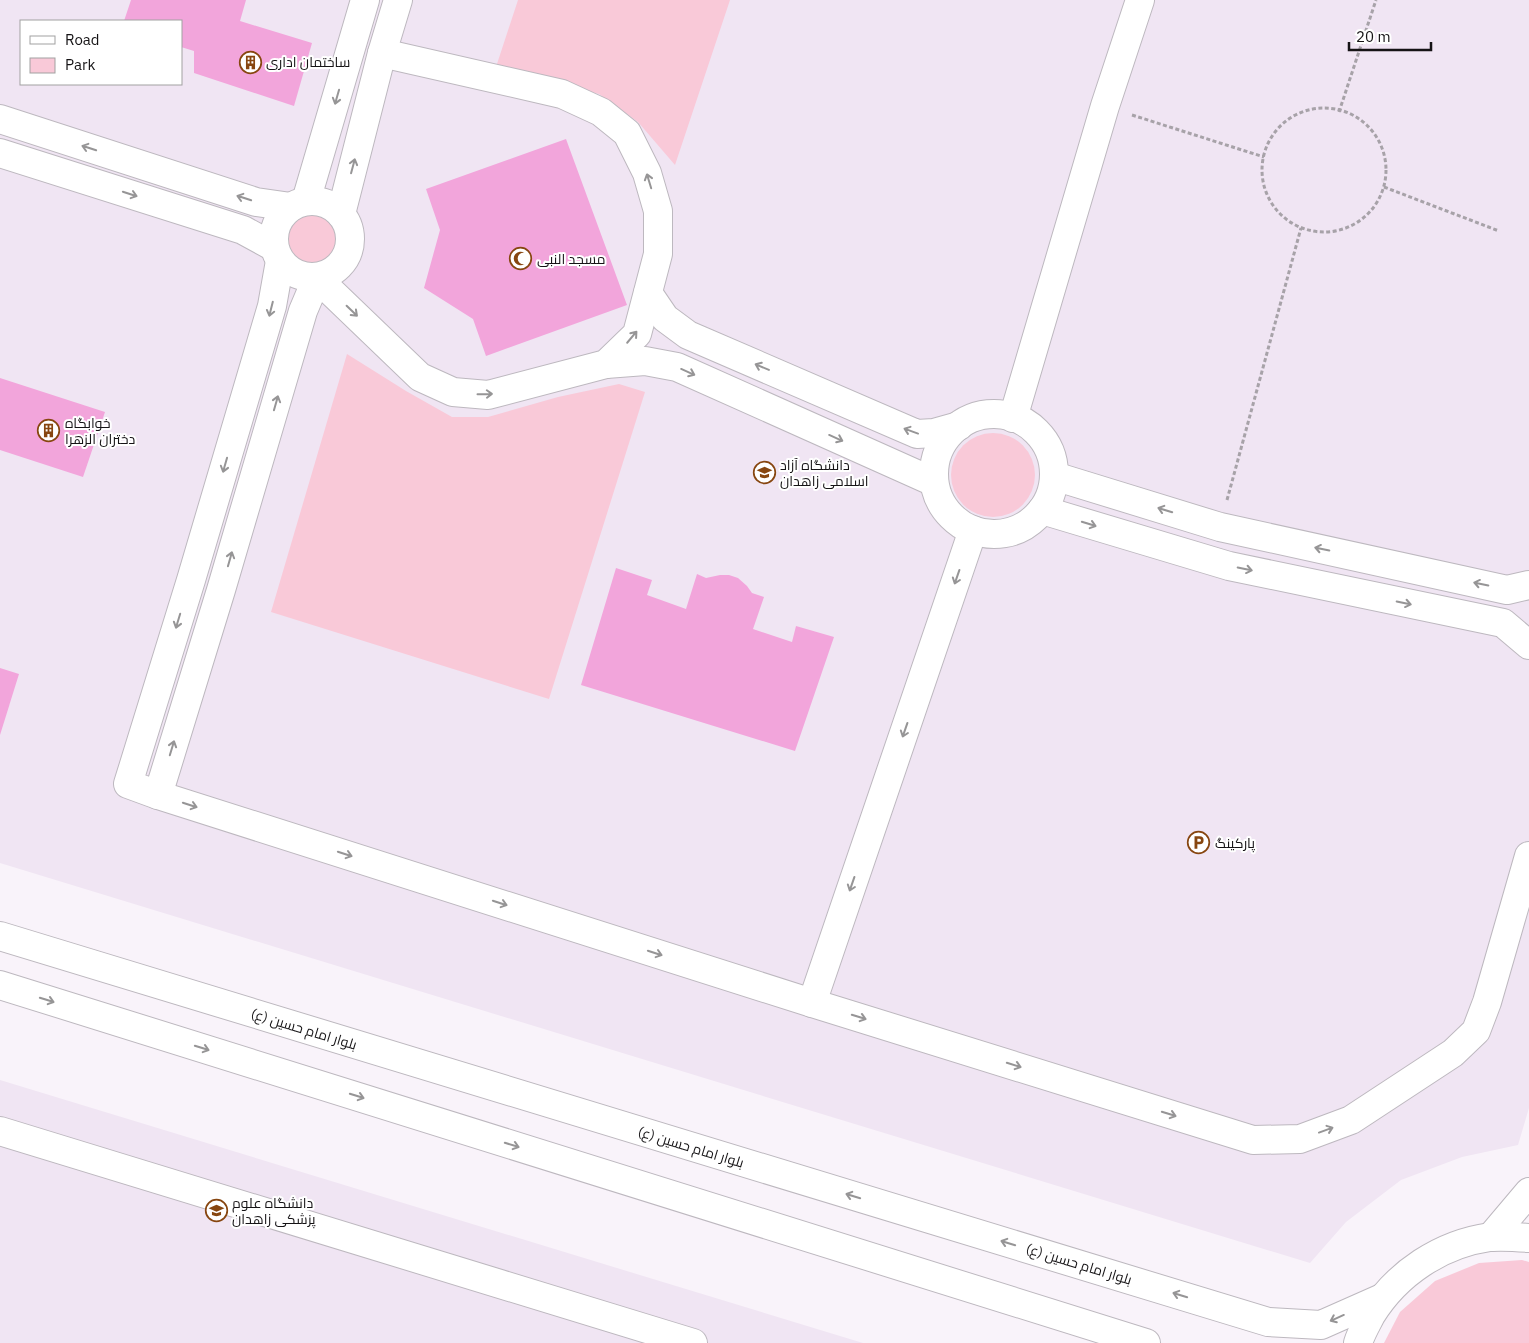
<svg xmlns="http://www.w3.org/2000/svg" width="1529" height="1343" viewBox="0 0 1529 1343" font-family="'IBM Plex Sans',Cairo,sans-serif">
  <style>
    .built { fill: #f0e5f3; fill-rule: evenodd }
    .green { fill: #f9c9d8 }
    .building { fill: #f2a5db }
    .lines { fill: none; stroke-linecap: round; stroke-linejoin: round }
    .minor-casing { stroke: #bdb8bf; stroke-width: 30 }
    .major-casing { stroke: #bdb8bf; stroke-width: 30 }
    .path { stroke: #a7a2a8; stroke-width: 3; stroke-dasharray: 4 2.5; stroke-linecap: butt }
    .minor { stroke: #fff; stroke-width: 28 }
    .major { stroke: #fff; stroke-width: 28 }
    .oneway { stroke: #969596 }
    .labels { text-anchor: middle; stroke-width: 4; stroke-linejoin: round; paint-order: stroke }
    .poi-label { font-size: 14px; fill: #151315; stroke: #fff; text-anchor: start }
    .street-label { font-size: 14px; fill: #151315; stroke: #fff }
  </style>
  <rect width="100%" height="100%" fill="#f9f3fa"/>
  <g class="built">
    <path d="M0 0H1529V1108L1518 1145 1462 1157 1401 1180 1346 1222 1310 1263 0 863ZM21 21H181V84H21Z"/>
    <path d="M0 1080 863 1343H0Z"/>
  </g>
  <g class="green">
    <path d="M518 0H730L675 165 638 122 599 94 496 67Z"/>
    <circle cx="313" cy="240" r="28"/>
    <path d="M347 354 406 391 452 417H488L558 397 619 384 645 392 549 699 271 612Z"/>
    <circle cx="993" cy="475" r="42"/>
    <path d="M1522 1260 1529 1262V1343H1384L1400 1312 1435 1281 1479 1263Z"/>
  </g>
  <g class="building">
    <path d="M131 0H246L240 21 312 43 294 106 194 73V51L181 47V21H124Z"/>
    <path d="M566 139 627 305 486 356 473 319 424 288 440 230 426 189Z"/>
    <path d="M0 378 105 412 83 477 0 450Z"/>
    <path d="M616 568 652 580 647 595 686 609 697 574 706 578 720 575H729L738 578 747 586 752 593 764 597 753 629 792 642 796 626 834 637 795 751 581 685Z"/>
    <path d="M0 668 19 674 0 735Z"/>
  </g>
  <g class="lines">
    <defs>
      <g id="minor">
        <path d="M0 119 256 202 291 207"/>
        <path d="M0 153 243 230 274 247"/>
        <circle cx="312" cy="239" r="38"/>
        <path d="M306 201 365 0"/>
        <path d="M341 214 382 53 398 0"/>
        <path d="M280 261 272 306 191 580 128 784 158 795 812 1003 1253 1140 1300 1139 1351 1120 1453 1053 1476 1031 1487 1002 1529 856"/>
        <path d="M648 293 665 318 688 335 917 434 934 433 959 426"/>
        <path d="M606 364 645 361 677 367 934 482"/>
        <circle cx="994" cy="474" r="60"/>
        <path d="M1013 418 1105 106 1140 0"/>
        <path d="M1054 476 1220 527 1507 590 1529 585"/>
        <path d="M1042 510 1229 566 1503 623 1529 645"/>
        <path d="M158 795 221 590 303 311 317 278 420 377 453 392 488 395 606 364 637 334 658 254V211L647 173 627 133 601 112 562 94 382 53"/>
        <path d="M812 1003 973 530"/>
        <path d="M0 1131 693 1343"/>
      </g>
      <g id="major">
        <path d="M0 936 1268 1322 1321 1325 1382 1298"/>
        <path d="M0 985 1146 1343"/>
        <path d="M1491 1237 1529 1192"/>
        <path d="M1358 1343C1361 1333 1366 1325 1371 1315 1397 1273 1441 1244 1490 1237 1503 1236 1517 1237 1529 1238"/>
      </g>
    </defs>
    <use href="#minor" class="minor-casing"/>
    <use href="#major" class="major-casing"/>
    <g class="path">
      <circle cx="1324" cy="170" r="62"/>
      <path d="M1339 112 1376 0"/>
      <path d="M1132 115 1264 157"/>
      <path d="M1384 187 1499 231"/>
      <path d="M1227 500 1301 228"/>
    </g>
    <use href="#minor" class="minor"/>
    <use href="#major" class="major"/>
  </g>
  <defs><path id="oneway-shaft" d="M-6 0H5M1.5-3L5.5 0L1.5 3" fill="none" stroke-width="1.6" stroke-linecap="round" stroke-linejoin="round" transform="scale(1.25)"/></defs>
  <g class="oneway">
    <use href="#oneway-shaft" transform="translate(337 97) rotate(106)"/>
    <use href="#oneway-shaft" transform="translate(89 148) rotate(-162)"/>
    <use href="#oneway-shaft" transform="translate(353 166) rotate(-75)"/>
    <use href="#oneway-shaft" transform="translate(649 181) rotate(-107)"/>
    <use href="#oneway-shaft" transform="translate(130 194) rotate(18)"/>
    <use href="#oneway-shaft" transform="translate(244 198) rotate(-162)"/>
    <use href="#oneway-shaft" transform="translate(271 309) rotate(104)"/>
    <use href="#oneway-shaft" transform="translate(352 311) rotate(44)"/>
    <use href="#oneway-shaft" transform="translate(632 337) rotate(-50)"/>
    <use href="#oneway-shaft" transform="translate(762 367) rotate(-157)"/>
    <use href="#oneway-shaft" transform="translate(688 372) rotate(24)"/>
    <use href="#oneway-shaft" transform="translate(485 394) rotate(-1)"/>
    <use href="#oneway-shaft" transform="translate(276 403) rotate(-74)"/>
    <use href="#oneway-shaft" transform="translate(911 431) rotate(-160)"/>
    <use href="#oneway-shaft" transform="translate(836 438) rotate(24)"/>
    <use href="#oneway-shaft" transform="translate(225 465) rotate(106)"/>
    <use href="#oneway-shaft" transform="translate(1165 510) rotate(-163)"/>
    <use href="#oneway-shaft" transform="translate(1089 524) rotate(17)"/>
    <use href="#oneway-shaft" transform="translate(1322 549) rotate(-168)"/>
    <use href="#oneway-shaft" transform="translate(230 559) rotate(-74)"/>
    <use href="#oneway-shaft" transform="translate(1245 569) rotate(12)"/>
    <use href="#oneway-shaft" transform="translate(957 577) rotate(109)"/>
    <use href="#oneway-shaft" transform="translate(1481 584) rotate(-168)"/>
    <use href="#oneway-shaft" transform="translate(1404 603) rotate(12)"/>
    <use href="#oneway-shaft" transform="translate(178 621) rotate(107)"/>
    <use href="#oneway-shaft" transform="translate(905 730) rotate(109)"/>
    <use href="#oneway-shaft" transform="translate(172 748) rotate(-73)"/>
    <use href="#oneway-shaft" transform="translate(190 805) rotate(18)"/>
    <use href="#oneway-shaft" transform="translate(345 854) rotate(18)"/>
    <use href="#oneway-shaft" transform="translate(852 884) rotate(109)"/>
    <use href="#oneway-shaft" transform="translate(500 903) rotate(18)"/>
    <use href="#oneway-shaft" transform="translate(655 953) rotate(18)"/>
    <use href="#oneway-shaft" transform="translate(47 1000) rotate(17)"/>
    <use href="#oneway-shaft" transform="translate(859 1017) rotate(17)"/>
    <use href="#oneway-shaft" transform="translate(202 1048) rotate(17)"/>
    <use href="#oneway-shaft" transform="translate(1014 1065) rotate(17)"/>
    <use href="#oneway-shaft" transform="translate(357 1096) rotate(17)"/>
    <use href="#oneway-shaft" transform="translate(1169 1114) rotate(17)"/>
    <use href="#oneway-shaft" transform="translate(1326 1130) rotate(-20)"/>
    <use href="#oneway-shaft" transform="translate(512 1145) rotate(17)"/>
    <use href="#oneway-shaft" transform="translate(853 1196) rotate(-163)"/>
    <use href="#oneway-shaft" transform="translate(1008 1243) rotate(-163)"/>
    <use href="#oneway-shaft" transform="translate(1180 1295) rotate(-163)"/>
    <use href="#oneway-shaft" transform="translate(1337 1318) rotate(156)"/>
  </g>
  <defs>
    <symbol id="building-ring" viewBox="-11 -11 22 22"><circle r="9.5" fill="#fff" stroke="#874610" stroke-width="1.5"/><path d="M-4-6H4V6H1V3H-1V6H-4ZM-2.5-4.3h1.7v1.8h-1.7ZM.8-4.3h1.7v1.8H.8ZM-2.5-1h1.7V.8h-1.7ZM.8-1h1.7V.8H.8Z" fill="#874610"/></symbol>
    <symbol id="mosque-ring" viewBox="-11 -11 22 22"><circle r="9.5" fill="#fff" stroke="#874610" stroke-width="1.5"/><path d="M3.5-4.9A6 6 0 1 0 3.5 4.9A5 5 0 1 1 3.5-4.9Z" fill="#874610"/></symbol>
    <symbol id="university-ring" viewBox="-11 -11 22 22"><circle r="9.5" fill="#fff" stroke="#874610" stroke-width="1.5"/><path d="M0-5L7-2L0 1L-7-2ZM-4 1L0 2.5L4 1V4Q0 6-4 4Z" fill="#874610"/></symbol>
    <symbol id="parking-ring" viewBox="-11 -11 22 22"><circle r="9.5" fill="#fff" stroke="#874610" stroke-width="1.5"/><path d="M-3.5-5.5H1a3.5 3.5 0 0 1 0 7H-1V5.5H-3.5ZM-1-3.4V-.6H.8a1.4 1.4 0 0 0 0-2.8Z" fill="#874610"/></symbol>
  </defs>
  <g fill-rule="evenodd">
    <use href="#building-ring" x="238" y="50" width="25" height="25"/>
    <use href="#mosque-ring" x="508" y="246" width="25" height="25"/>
    <use href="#building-ring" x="36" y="418" width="25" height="25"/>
    <use href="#university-ring" x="752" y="460" width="25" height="25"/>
    <use href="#parking-ring" x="1186" y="830" width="25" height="25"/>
    <use href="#university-ring" x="204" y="1198" width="25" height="25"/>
  </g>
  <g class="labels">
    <g class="poi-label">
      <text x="266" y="67">ساختمان اداری</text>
      <text x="537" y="264">مسجد النبی</text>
      <text x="65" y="428">خوابگاه<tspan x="65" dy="16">دختران الزهرا</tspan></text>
      <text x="780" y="470">دانشگاه آزاد<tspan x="780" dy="16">اسلامی زاهدان</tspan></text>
      <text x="1215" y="848">پارکینگ</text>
      <text x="232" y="1208">دانشگاه علوم<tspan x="232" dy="16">پزشکی زاهدان</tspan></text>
    </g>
    <g class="street-label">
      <text transform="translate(304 1029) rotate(17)" y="5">بلوار امام حسین (ع)</text>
      <text transform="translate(691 1147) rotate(17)" y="5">بلوار امام حسین (ع)</text>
      <text transform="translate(1079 1264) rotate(17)" y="5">بلوار امام حسین (ع)</text>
    </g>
  </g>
  <rect x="20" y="20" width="162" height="65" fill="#ffffff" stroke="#a1a1a1"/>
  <rect x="30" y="36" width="25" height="8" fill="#ffffff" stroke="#a1a1a1"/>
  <text x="65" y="45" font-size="15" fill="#151315">Road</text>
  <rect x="30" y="58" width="25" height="15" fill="#f9c9d8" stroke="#a1a1a1"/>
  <text x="65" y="70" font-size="15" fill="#151315">Park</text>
  <path d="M1349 42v8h82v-8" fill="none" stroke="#151315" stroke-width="2.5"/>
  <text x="1356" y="42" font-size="15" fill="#151315" stroke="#ffffff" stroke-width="4" paint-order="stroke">20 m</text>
</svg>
